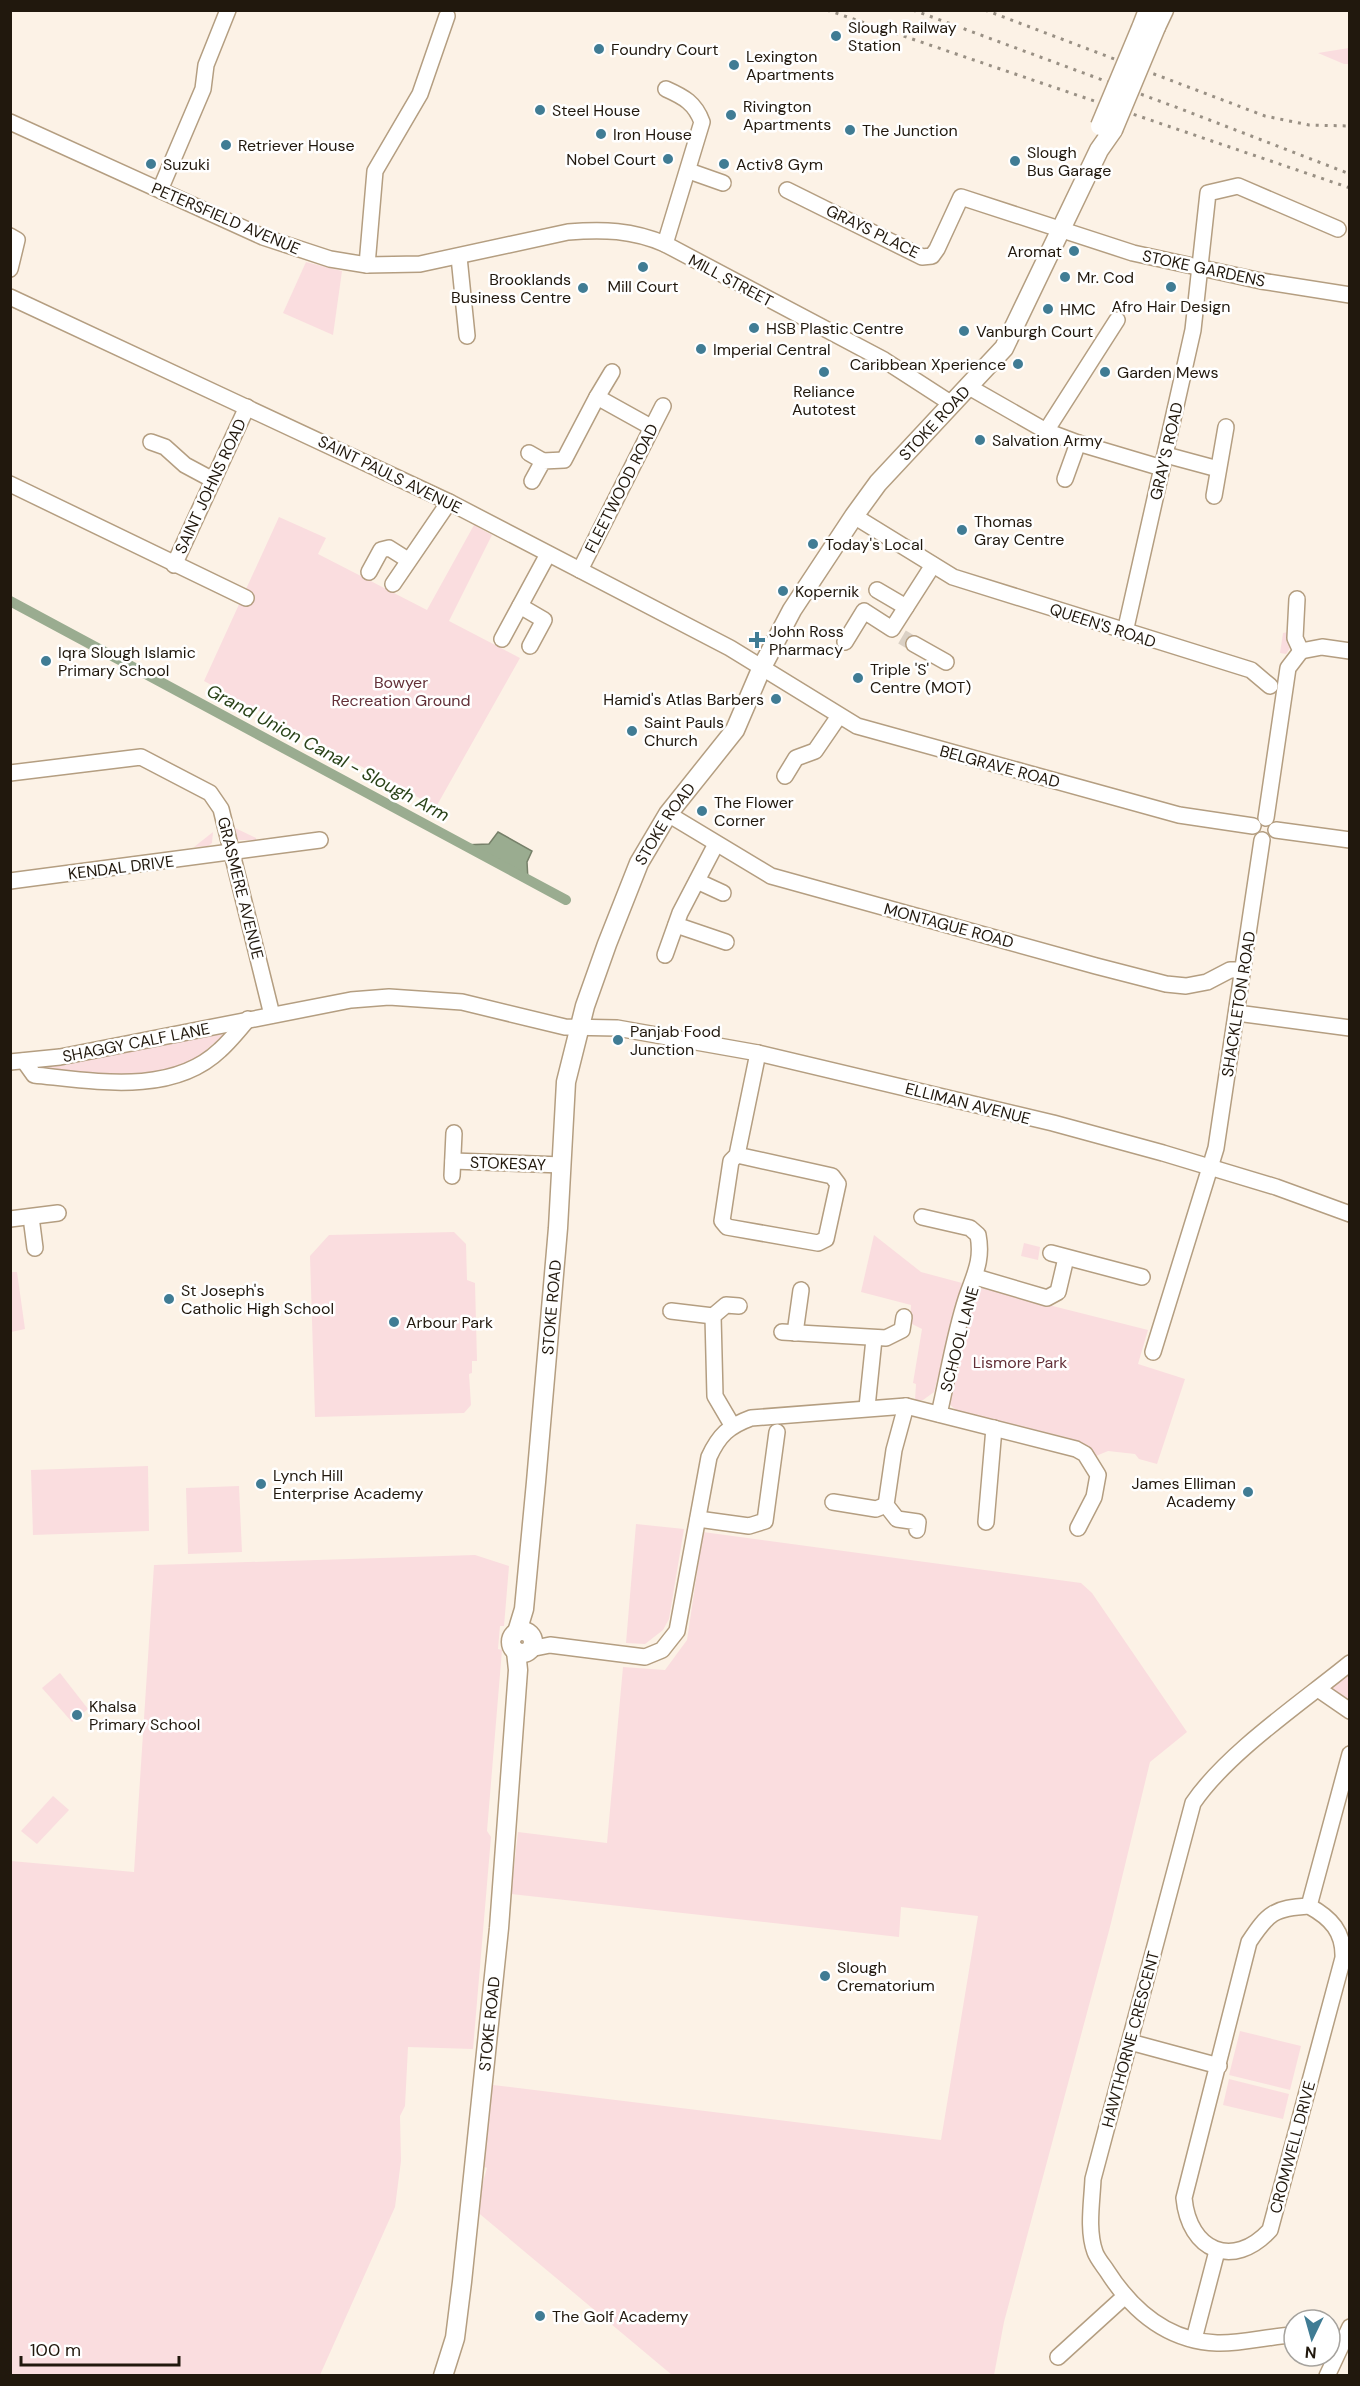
<svg xmlns="http://www.w3.org/2000/svg" width="1360" height="2386" viewBox="0 0 1360 2386" font-family="'DM Sans',sans-serif">
  <style>
    .green { fill: #fadddf }
    .water { fill: #9aac90; stroke: #768069; stroke-width: 1.5 }
    .lines { fill: none; stroke-linecap: round; stroke-linejoin: round }
    .canal { stroke: #9aac90; stroke-width: 10 }
    .minor-tunnel { stroke: #dbd1c5; stroke-width: 15; stroke-dasharray: 15 8; stroke-linecap: butt }
    .minor-casing { stroke: #b49e81; stroke-width: 18 }
    .major-casing { stroke: #b49e81; stroke-width: 21 }
    .minor { stroke: #fff; stroke-width: 15 }
    .major { stroke: #fff; stroke-width: 18 }
    .rail { stroke: #999084; stroke-width: 3; stroke-dasharray: 3 6; stroke-linecap: butt }
    .major-bridge-casing { stroke: #b49e81; stroke-width: 21; stroke-linecap: butt }
    .major-bridge { stroke: #fff; stroke-width: 18 }
    .poi-dot { fill: #407c94; stroke: #fff; stroke-width: 2 }
    .labels { text-anchor: middle; stroke-width: 5; stroke-linejoin: round; paint-order: stroke }
    .poi-label { font-size: 16px; fill: #21180d; stroke: #fff; text-anchor: start }
    .street-label { font-size: 16px; fill: #21180d; stroke: #fff }
    .park-label { font-size: 16px; fill: #633038; stroke: #fff }
    .water-label { font-size: 18px; font-style: italic; fill: #294218; stroke: #fff }
  </style>
  <rect width="100%" height="100%" fill="#fcf2e6"/>
  <g class="green">
    <path d="M1349 48V64H1344L1318 53Z"/>
    <path d="M306 262 342 271 333 335 283 313Z"/>
    <path d="M279 517 326 538 318 554 427 610 474 525 492 535 449 621 520 658 436 807 204 681Z"/>
    <path d="M1288 632 1290 648 1286 654 1280 653 1283 633Z"/>
    <path d="M233 827 256 838V840H237Z"/>
    <path d="M213 832 212 843 208 846 194 847Z"/>
    <path d="M224 1034C211 1046 196 1060 179 1067 138 1081 77 1072 35 1066Z"/>
    <path d="M454 1232 466 1244 467 1280 475 1283 477 1361H472V1373L469 1374 471 1405 464 1413 315 1417 310 1256 329 1235Z"/>
    <path d="M874 1235 921 1272 962 1283 934 1392 923 1400H915L916 1384 913 1383 922 1329 910 1323 911 1305 861 1292Z"/>
    <path d="M1024 1243 1040 1247 1038 1260 1021 1256Z"/>
    <path d="M11 1272H17L25 1329 11 1332Z"/>
    <path d="M981 1288 1148 1330 1138 1364 1185 1379 1157 1464 1139 1459 1135 1454 1108 1451 1096 1456 1069 1438 957 1411 947 1402 973 1293Z"/>
    <path d="M148 1466 149 1531 33 1535 31 1470Z"/>
    <path d="M239 1486 242 1552 188 1554 186 1488Z"/>
    <path d="M636 1524 684 1529 669 1619 663 1630 645 1644 626 1643Z"/>
    <path d="M703 1532 1081 1583 1092 1593 1187 1732 1150 1762 1110 1927 1004 2322 994 2375H672L475 2210 487 2168 479 2165 493 2085 941 2140 978 1916 901 1907 899 1937 511 1894 518 1832 607 1843 623 1667 665 1670 687 1640Z"/>
    <path d="M475 1555 509 1566 504 1626H500L498 1649 502 1650 487 1831 491 1837 473 2049 408 2047 405 2106 400 2116 401 2161 395 2207 320 2375H11V1861L134 1872 154 1565Z"/>
    <path d="M1349 1667V1703L1335 1696 1332 1685Z"/>
    <path d="M60 1673 88 1709 72 1722 42 1688Z"/>
    <path d="M53 1796 69 1810 37 1844 21 1831Z"/>
    <path d="M1240 2031 1301 2046 1290 2090 1229 2075Z"/>
    <path d="M1229 2079 1289 2094 1283 2119 1223 2105Z"/>
  </g>
  <path class="water" d="M498 832 532 851 527 862 528 880 464 845 489 844Z"/>
  <g class="lines">
    <path class="canal" d="M10 601 566 900"/>
    <path class="minor-tunnel" d="M902 637 914 644"/>
    <defs>
      <g id="minor">
        <path d="M666 89C684 97 695 103 702 122L665 244 884 360 952 404"/>
        <path d="M10 122 263 237 330 259 367 265 420 264 568 232C603 229 632 230 665 244"/>
        <path d="M689 171 723 183"/>
        <path d="M160 190 203 89 206 65 228 10"/>
        <path d="M787 190 922 257 932 256 937 249 961 197 1133 253 1261 281 1350 295"/>
        <path d="M10 236 17 240 10 269"/>
        <path d="M459 257 467 336"/>
        <path d="M367 265 375 171 420 94 447 16"/>
        <path d="M10 297 449 502 730 648 857 726 1179 815 1253 826"/>
        <path d="M969 387 1046 431 1117 320"/>
        <path d="M597 397 612 372"/>
        <path d="M1046 431 1078 443 1065 479"/>
        <path d="M151 442 165 447 185 465 213 480"/>
        <path d="M1078 443 1162 468"/>
        <path d="M529 453 543 461"/>
        <path d="M1166 455 1218 469"/>
        <path d="M532 481 543 461 564 460 597 397 651 427"/>
        <path d="M10 484 246 598"/>
        <path d="M1214 496 1226 427"/>
        <path d="M854 516 953 577 1251 670 1270 686"/>
        <path d="M174 565 247 407"/>
        <path d="M580 570 663 406"/>
        <path d="M369 572 381 550 389 548 408 560"/>
        <path d="M393 584 449 502"/>
        <path d="M877 590 906 607"/>
        <path d="M1297 599 1295 638 1301 651"/>
        <path d="M520 606 544 620 530 646"/>
        <path d="M1125 632 1193 330 1208 193 1238 186 1338 229"/>
        <path d="M502 639 548 554"/>
        <path d="M845 642 864 611 892 629 933 565"/>
        <path d="M914 644 946 662"/>
        <path d="M1301 651 1322 647 1350 651"/>
        <path d="M10 773 141 757 210 793 221 809 272 1015"/>
        <path d="M785 776 796 758 815 751 839 716"/>
        <path d="M668 814 771 876 1096 966 1166 984 1186 986 1207 982 1230 970H1242"/>
        <path d="M1266 818 1288 668 1301 651"/>
        <path d="M1276 830 1350 840"/>
        <path d="M10 881 320 840"/>
        <path d="M697 881 723 893"/>
        <path d="M676 925 726 942"/>
        <path d="M665 955 680 913 716 844"/>
        <path d="M1237 1013 1350 1028"/>
        <path d="M24 1061 34 1075C94 1081 172 1096 220 1050 230 1041 239 1030 248 1019"/>
        <path d="M10 1062 60 1057 351 1000 389 997 462 1002 565 1027 617 1028 758 1053 1053 1123 1163 1153 1276 1187 1350 1214"/>
        <path d="M737 1155 832 1176 838 1184 826 1239 818 1243 727 1227 722 1221 731 1161 737 1155 758 1053"/>
        <path d="M453 1161 562 1165"/>
        <path d="M452 1176 454 1133"/>
        <path d="M31 1217 35 1248"/>
        <path d="M922 1217 970 1228 978 1235C983 1261 974 1275 966 1299 954 1336 948 1376 939 1414"/>
        <path d="M10 1219 58 1213"/>
        <path d="M1051 1253 1142 1277"/>
        <path d="M976 1277 1047 1298 1058 1292 1066 1258"/>
        <path d="M671 1311 713 1316"/>
        <path d="M782 1332 886 1338 902 1330 904 1317"/>
        <path d="M795 1333 801 1290"/>
        <path d="M1153 1352 1216 1148 1262 840"/>
        <path d="M906 1406 894 1450 886 1505 897 1519 918 1522 917 1530"/>
        <path d="M867 1407 874 1339"/>
        <path d="M732 1425 715 1396 713 1316 726 1305 739 1306"/>
        <path d="M833 1502 876 1509 886 1505"/>
        <path d="M698 1519 749 1526 765 1521 777 1432"/>
        <path d="M986 1522 994 1428"/>
        <path d="M530 1649 550 1645 645 1657 662 1650 677 1631 709 1457C719 1435 729 1426 751 1418L906 1406 1076 1449 1085 1454 1098 1475 1094 1497 1078 1528"/>
        <path d="M1318 1689 1350 1711"/>
        <path d="M1309 1906C1331 1918 1344 1932 1343 1958L1270 2230C1233 2270 1189 2251 1184 2198L1249 1942C1268 1913 1274 1908 1309 1906Z"/>
        <path d="M1309 1906 1350 1754"/>
        <path d="M1130 2042 1219 2066"/>
        <path d="M1294 2335C1269 2336 1242 2344 1217 2343 1167 2341 1132 2310 1107 2271 1103 2265 1097 2258 1095 2252 1087 2230 1092 2202 1093 2179L1193 1803C1227 1753 1301 1703 1350 1663"/>
        <path d="M1194 2339 1217 2251"/>
        <path d="M1058 2357 1124 2297"/>
        <path d="M1327 2376 1350 2327"/>
      </g>
      <g id="major">
        <path d="M1156 27 1164 10"/>
        <path d="M1141 28 1148 10"/>
        <circle cx="522" cy="1642" r="11"/>
        <path id="s1" d="M517 1632 524 1609 536 1482 558 1228 566 1082 585 1006 607 944 639 863 668 814 735 730 762 667 792 610 854 516 878 483 1004 348 1099 150 1113 130"/>
        <path id="s2" d="M443 2376 455 2338 462 2282 499 1928 518 1670 516 1651"/>
      </g>
    </defs>
    <use href="#minor" class="minor-casing"/>
    <use href="#major" class="major-casing"/>
    <use href="#minor" class="minor"/>
    <use href="#major" class="major"/>
    <g class="rail">
      <path d="M827 10 1350 188"/>
      <path d="M913 10 1181 109 1350 174"/>
      <path d="M985 10 1265 116 1309 125 1350 126"/>
    </g>
    <defs>
      <g id="major-bridge">
        <path d="M1100 126 1141 28"/>
        <path d="M1113 130 1156 27"/>
      </g>
    </defs>
    <use href="#major-bridge" class="major-bridge-casing"/>
    <use href="#major-bridge" class="major-bridge"/>
  </g>
  <g class="poi-dot">
    <circle cx="836" cy="36" r="6"/>
    <circle cx="599" cy="49" r="6"/>
    <circle cx="734" cy="65" r="6"/>
    <circle cx="540" cy="110" r="6"/>
    <circle cx="731" cy="115" r="6"/>
    <circle cx="850" cy="130" r="6"/>
    <circle cx="601" cy="134" r="6"/>
    <circle cx="226" cy="145" r="6"/>
    <circle cx="668" cy="159" r="6"/>
    <circle cx="1015" cy="161" r="6"/>
    <circle cx="151" cy="164" r="6"/>
    <circle cx="724" cy="164" r="6"/>
    <circle cx="1074" cy="251" r="6"/>
    <circle cx="643" cy="267" r="6"/>
    <circle cx="1065" cy="277" r="6"/>
    <circle cx="1171" cy="287" r="6"/>
    <circle cx="583" cy="288" r="6"/>
    <circle cx="1048" cy="309" r="6"/>
    <circle cx="754" cy="328" r="6"/>
    <circle cx="964" cy="331" r="6"/>
    <circle cx="701" cy="349" r="6"/>
    <circle cx="1018" cy="364" r="6"/>
    <circle cx="824" cy="372" r="6"/>
    <circle cx="1105" cy="372" r="6"/>
    <circle cx="980" cy="440" r="6"/>
    <circle cx="962" cy="530" r="6"/>
    <circle cx="813" cy="544" r="6"/>
    <circle cx="783" cy="591" r="6"/>
    <path d="M754 631h6v6h6v6h-6v6h-6v-6h-6v-6h6z"/>
    <circle cx="46" cy="661" r="6"/>
    <circle cx="858" cy="678" r="6"/>
    <circle cx="776" cy="699" r="6"/>
    <circle cx="632" cy="731" r="6"/>
    <circle cx="702" cy="811" r="6"/>
    <circle cx="618" cy="1040" r="6"/>
    <circle cx="169" cy="1299" r="6"/>
    <circle cx="394" cy="1322" r="6"/>
    <circle cx="261" cy="1484" r="6"/>
    <circle cx="1248" cy="1492" r="6"/>
    <circle cx="77" cy="1715" r="6"/>
    <circle cx="825" cy="1976" r="6"/>
    <circle cx="540" cy="2316" r="6"/>
  </g>
  <g class="labels">
    <g class="poi-label">
      <text x="848" y="33">Slough Railway<tspan x="848" dy="18">Station</tspan></text>
      <text x="611" y="55">Foundry Court</text>
      <text x="746" y="62">Lexington<tspan x="746" dy="18">Apartments</tspan></text>
      <text x="743" y="112">Rivington<tspan x="743" dy="18">Apartments</tspan></text>
      <text x="552" y="116">Steel House</text>
      <text x="862" y="136">The Junction</text>
      <text x="613" y="140">Iron House</text>
      <text x="238" y="151">Retriever House</text>
      <text x="1027" y="158">Slough<tspan x="1027" dy="18">Bus Garage</tspan></text>
      <text x="656" y="165" text-anchor="end">Nobel Court</text>
      <text x="163" y="170">Suzuki</text>
      <text x="736" y="170">Activ8 Gym</text>
      <text x="1062" y="257" text-anchor="end">Aromat</text>
      <text x="1077" y="283">Mr. Cod</text>
      <text x="571" y="285" text-anchor="end">Brooklands<tspan x="571" dy="18">Business Centre</tspan></text>
      <text x="643" y="292" text-anchor="middle">Mill Court</text>
      <text x="1171" y="312" text-anchor="middle">Afro Hair Design</text>
      <text x="1060" y="315">HMC</text>
      <text x="766" y="334">HSB Plastic Centre</text>
      <text x="976" y="337">Vanburgh Court</text>
      <text x="713" y="355">Imperial Central</text>
      <text x="1006" y="370" text-anchor="end">Caribbean Xperience</text>
      <text x="1117" y="378">Garden Mews</text>
      <text x="824" y="397" text-anchor="middle">Reliance<tspan x="824" dy="18">Autotest</tspan></text>
      <text x="992" y="446">Salvation Army</text>
      <text x="974" y="527">Thomas<tspan x="974" dy="18">Gray Centre</tspan></text>
      <text x="825" y="550">Today's Local</text>
      <text x="795" y="597">Kopernik</text>
      <text x="769" y="637">John Ross<tspan x="769" dy="18">Pharmacy</tspan></text>
      <text x="58" y="658">Iqra Slough Islamic<tspan x="58" dy="18">Primary School</tspan></text>
      <text x="870" y="675">Triple 'S'<tspan x="870" dy="18">Centre (MOT)</tspan></text>
      <text x="764" y="705" text-anchor="end">Hamid's Atlas Barbers</text>
      <text x="644" y="728">Saint Pauls<tspan x="644" dy="18">Church</tspan></text>
      <text x="714" y="808">The Flower<tspan x="714" dy="18">Corner</tspan></text>
      <text x="630" y="1037">Panjab Food<tspan x="630" dy="18">Junction</tspan></text>
      <text x="181" y="1296">St Joseph's<tspan x="181" dy="18">Catholic High School</tspan></text>
      <text x="406" y="1328">Arbour Park</text>
      <text x="273" y="1481">Lynch Hill<tspan x="273" dy="18">Enterprise Academy</tspan></text>
      <text x="1236" y="1489" text-anchor="end">James Elliman<tspan x="1236" dy="18">Academy</tspan></text>
      <text x="89" y="1712">Khalsa<tspan x="89" dy="18">Primary School</tspan></text>
      <text x="837" y="1973">Slough<tspan x="837" dy="18">Crematorium</tspan></text>
      <text x="552" y="2322">The Golf Academy</text>
    </g>
    <g class="street-label">
      <text transform="translate(226 218) rotate(23)" y="6">PETERSFIELD AVENUE</text>
      <text transform="translate(873 231) rotate(26)" y="6">GRAYS PLACE</text>
      <text transform="translate(1204 268) rotate(12)" y="6">STOKE GARDENS</text>
      <text transform="translate(731 280) rotate(28)" y="6">MILL STREET</text>
      <text dy="6" stroke="none"><textPath href="#s1" startOffset="1317">STOKE ROAD</textPath></text>
      <text transform="translate(1166 451) rotate(-77)" y="6">GRAY'S ROAD</text>
      <text transform="translate(390 474) rotate(26)" y="6">SAINT PAULS AVENUE</text>
      <text transform="translate(210 486) rotate(-65)" y="6">SAINT JOHNS ROAD</text>
      <text transform="translate(621 488) rotate(-63)" y="6">FLEETWOOD ROAD</text>
      <text transform="translate(1103 625) rotate(18)" y="6">QUEEN'S ROAD</text>
      <text transform="translate(1000 766) rotate(15)" y="6">BELGRAVE ROAD</text>
      <text dy="6" stroke="none"><textPath href="#s1" startOffset="831">STOKE ROAD</textPath></text>
      <text transform="translate(121 867) rotate(-7)" y="6">KENDAL DRIVE</text>
      <text transform="translate(241 888) rotate(76)" y="6">GRASMERE AVENUE</text>
      <text transform="translate(949 925) rotate(15)" y="6">MONTAGUE ROAD</text>
      <text transform="translate(1238 1004) rotate(-81)" y="6">SHACKLETON ROAD</text>
      <text transform="translate(136 1042) rotate(-11)" y="6">SHAGGY CALF LANE</text>
      <text transform="translate(968 1103) rotate(14)" y="6">ELLIMAN AVENUE</text>
      <text transform="translate(508 1163) rotate(2)" y="6">STOKESAY</text>
      <text dy="6" stroke="none"><textPath href="#s1" startOffset="327">STOKE ROAD</textPath></text>
      <text transform="translate(959 1339) rotate(-75)" y="6">SCHOOL LANE</text>
      <text dy="6" stroke="none"><textPath href="#s2" startOffset="356">STOKE ROAD</textPath></text>
      <text transform="translate(1130 2039) rotate(-75)" y="6">HAWTHORNE CRESCENT</text>
      <text transform="translate(1292 2147) rotate(-75)" y="6">CROMWELL DRIVE</text>
    </g>
    <g class="park-label">
      <text x="401" y="688">Bowyer<tspan x="401" dy="18">Recreation Ground</tspan></text>
      <text x="1020" y="1368">Lismore Park</text>
    </g>
    <g class="water-label">
      <text transform="translate(328 753) rotate(28)" y="6">Grand Union Canal - Slough Arm</text>
    </g>
  </g>
  <rect width="1360" height="2386" fill="none" stroke="#21180d" stroke-width="24"/>
  <g transform="translate(1312 2338) rotate(185)"><circle r="28" fill="#ffffff" stroke="#a6a39e" stroke-width="1.5"/>
  <path d="M0-4.5L10 22L0 15L-10 22Z" fill="#407c94"/>
  <text y="-9" font-size="16" font-weight="bold" text-anchor="middle" fill="#21180d">N</text>
  </g>
  <path d="M21 2356v9h158v-9" fill="none" stroke="#21180d" stroke-width="3"/>
  <text x="30" y="2356" font-size="18" fill="#21180d" stroke="#ffffff" stroke-width="4.5" paint-order="stroke">100 m</text>
</svg>
